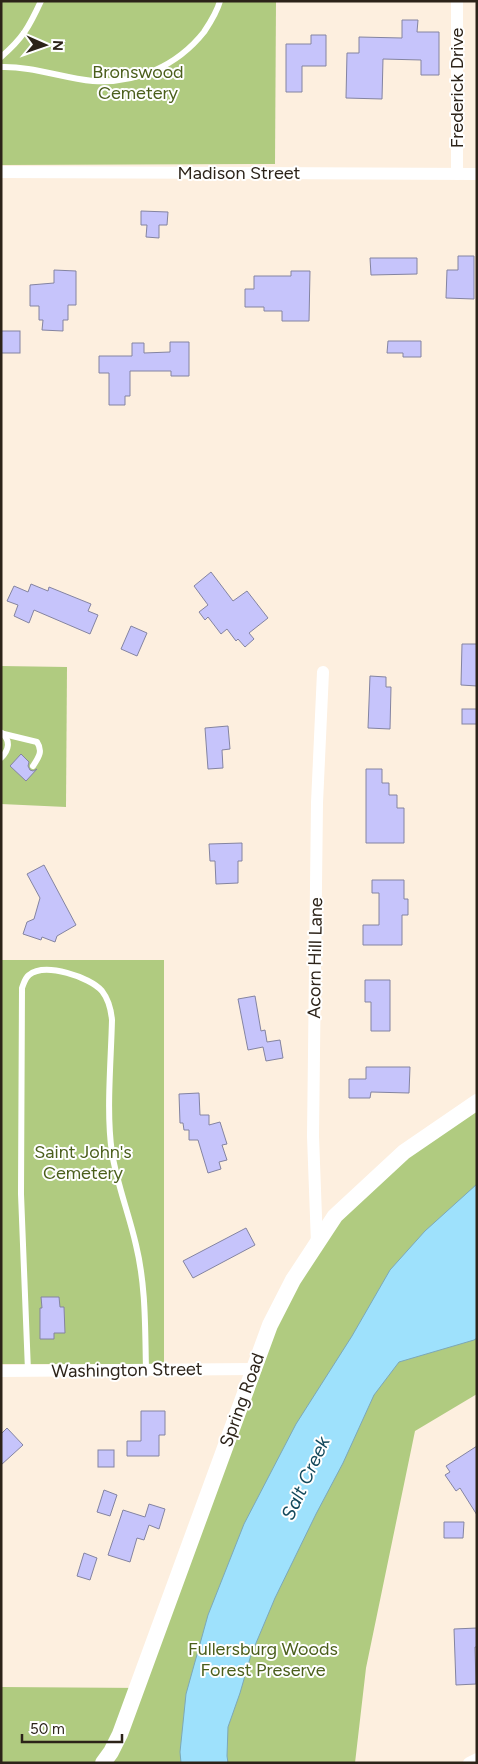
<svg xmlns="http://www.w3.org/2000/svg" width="478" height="1764" viewBox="0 0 478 1764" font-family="Figtree,sans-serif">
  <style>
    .green { fill: #b0cb80 }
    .water { fill: #9ee1fc; stroke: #7ca8b8 }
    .building { fill: #c6c4fb; stroke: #8484a1 }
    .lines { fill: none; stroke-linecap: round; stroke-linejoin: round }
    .service { stroke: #fff; stroke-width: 6 }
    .minor { stroke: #fff; stroke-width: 12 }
    .tertiary { stroke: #fff; stroke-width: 16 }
    .labels { text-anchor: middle; stroke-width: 4; stroke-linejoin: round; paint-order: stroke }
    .park-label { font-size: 18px; fill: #4b5f1c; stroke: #fff }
    .street-label { font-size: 18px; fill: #2c2319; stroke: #fff }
    .water-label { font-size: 19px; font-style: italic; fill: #13495c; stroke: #fff }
  </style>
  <rect width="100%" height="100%" fill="#fdefdf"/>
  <g class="green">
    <path d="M1 1H276L275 164 1 165Z"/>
    <path d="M1 666 67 667 66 807 1 804Z"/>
    <rect x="1" y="960" width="163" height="404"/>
    <path d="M477 1106V1394L415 1431 366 1668 355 1763H1V1687L143 1688 274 1325 339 1217 401 1161Z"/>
  </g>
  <path class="water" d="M477 1184V1338L474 1340 399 1362 374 1395 343 1463 316 1514 275 1598 251 1655 240 1693 228 1727 227 1756 228 1763H181L180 1752 186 1694 208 1615 244 1524 296 1424 352 1336 390 1270 425 1231Z"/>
  <g class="building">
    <path d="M402 20H418L417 32H439V75H421V60L383 59 382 99 346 98 347 53H359V37L402 38Z"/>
    <path d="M311 35H326V66H302V92H286V44H311Z"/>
    <path d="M141 211 168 212 167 225H159V238L146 237 147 225H141Z"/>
    <path d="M458 256H474V299L446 298 447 270H458Z"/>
    <path d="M370 258H417V274L371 275Z"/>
    <path d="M54 270 76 271V305H68V320H63V331L42 330 43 320H39V306H30V285L54 283Z"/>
    <path d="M291 271H310L309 321H282V311H264V307H245V289H254V276H291Z"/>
    <rect x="1" y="331" width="19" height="22"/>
    <path d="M388 341H421V357H403V353H387Z"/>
    <path d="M170 342H189V376H171V371H130V396H125V405H109V373H99V356H132V343H144V353L170 352Z"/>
    <path d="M211 572 233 601 247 591 268 618 249 633 254 639 245 647 238 639 236 641 227 629 221 634 208 617 205 620 199 612 208 605 194 586Z"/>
    <path d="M31 584 48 591 49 587 91 604 88 611 98 615 90 634 34 610 29 623 14 616 18 605 7 601 14 586 28 592Z"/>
    <path d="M131 626 147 633 137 656 121 649Z"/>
    <path d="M462 644H477V686L461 685Z"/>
    <path d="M370 676 386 677V687H391L390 729 368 728Z"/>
    <rect x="462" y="709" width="15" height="15"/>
    <path d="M228 726 230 749 222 750 223 768 208 769 205 728Z"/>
    <path d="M21 754 29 762 28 766 30 770 33 771 37 769 26 781 10 766Z"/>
    <path d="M366 769H382V783H389V795H397V808H404V843H366Z"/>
    <path d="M242 843V861H238V883L216 884 215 861H210L209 844Z"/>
    <path d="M44 865 76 925 57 936 55 942 42 937 41 940 23 934 27 922 34 919 40 898 27 874Z"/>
    <path d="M372 880H404V899H408V915H402V945H363V925H379V893H372Z"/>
    <path d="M365 980H390V1031H371V1002H365Z"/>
    <path d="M255 996 261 1031 265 1030 267 1042 280 1040 283 1058 266 1061 263 1047 248 1050 238 999Z"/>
    <path d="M366 1067H410L409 1093 371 1092 370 1098H349V1079H366Z"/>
    <path d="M199 1093 200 1115H209V1125L220 1122 227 1144 222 1145 227 1160 219 1162 221 1169 208 1173 198 1140H189V1130H184L183 1123H180L179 1094Z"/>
    <path d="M246 1228 255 1245 193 1278 183 1261Z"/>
    <path d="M41 1297H59L60 1307H64L65 1333H54V1339H40V1308H42Z"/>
    <path d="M141 1411H165V1435H159V1456H127V1441H141Z"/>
    <path d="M7 1428 23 1445 1 1465V1434Z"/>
    <path d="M477 1446V1515L460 1488 456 1491 445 1475 450 1472 446 1466Z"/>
    <rect x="98" y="1450" width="16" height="17"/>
    <path d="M104 1490 117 1495 110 1516 97 1512Z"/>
    <path d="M149 1504 165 1509 159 1529 149 1525 144 1540 137 1538 130 1562 108 1555 123 1510 145 1517Z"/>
    <path d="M444 1522H464L463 1538H444Z"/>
    <path d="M84 1553 97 1558 90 1580 77 1576Z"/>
    <path d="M477 1628V1647H475L476 1684 456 1685 454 1629Z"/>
  </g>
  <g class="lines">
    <g class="service">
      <path d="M1 57C23 38 29 27 41 1"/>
      <path d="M1 67C32 66 62 78 93 81 136 84 177 66 204 32 210 23 217 12 220 1"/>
      <path d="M4 734 37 742C43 751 39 757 33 766"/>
      <path d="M1 758C9 750 11 741 2 733"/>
      <path d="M28 1371 21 1194 22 988C24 983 25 978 29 975 45 962 90 977 102 991 109 1000 111 1009 112 1020 111 1062 106 1113 112 1153 117 1184 129 1214 136 1245 146 1286 145 1328 146 1370"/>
    </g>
    <g class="minor">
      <path d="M1 172 477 174"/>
      <path d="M457 174V1"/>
      <path d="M317 1244 313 1136 317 803 323 672"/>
      <path d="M1 1371 254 1369"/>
      <path d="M469 1763 477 1759"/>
    </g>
    <path class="tertiary" d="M103 1763 111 1752 120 1734 270 1325 293 1280 335 1216 404 1152 477 1102"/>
  </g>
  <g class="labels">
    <g class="park-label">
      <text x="138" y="78">Bronswood<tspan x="138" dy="21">Cemetery</tspan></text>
      <text x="83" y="1158">Saint John's<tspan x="83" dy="21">Cemetery</tspan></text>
      <text x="263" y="1655">Fullersburg Woods<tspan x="263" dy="21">Forest Preserve</tspan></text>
    </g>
    <g class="street-label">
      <text transform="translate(457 88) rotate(-90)" y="6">Frederick Drive</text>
      <text x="239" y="179">Madison Street</text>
      <text transform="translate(315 958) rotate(-89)" y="6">Acorn Hill Lane</text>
      <text transform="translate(127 1370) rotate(-1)" y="6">Washington Street</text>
      <text transform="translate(242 1400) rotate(-70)" y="6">Spring Road</text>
    </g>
    <g class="water-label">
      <text transform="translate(305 1478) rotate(-65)" y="7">Salt Creek</text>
    </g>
  </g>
  <rect width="478" height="1764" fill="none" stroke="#2c2319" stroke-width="5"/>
  <g transform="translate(45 45) rotate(92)" stroke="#ffffff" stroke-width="4" paint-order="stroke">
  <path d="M0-4L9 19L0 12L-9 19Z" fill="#2c2319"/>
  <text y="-8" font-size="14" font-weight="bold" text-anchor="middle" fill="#2c2319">N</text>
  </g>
  <path d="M22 1734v8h100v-8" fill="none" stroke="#2c2319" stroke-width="2.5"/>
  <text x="30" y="1734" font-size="15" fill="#2c2319" stroke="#ffffff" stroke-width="4" paint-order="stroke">50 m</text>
</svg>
